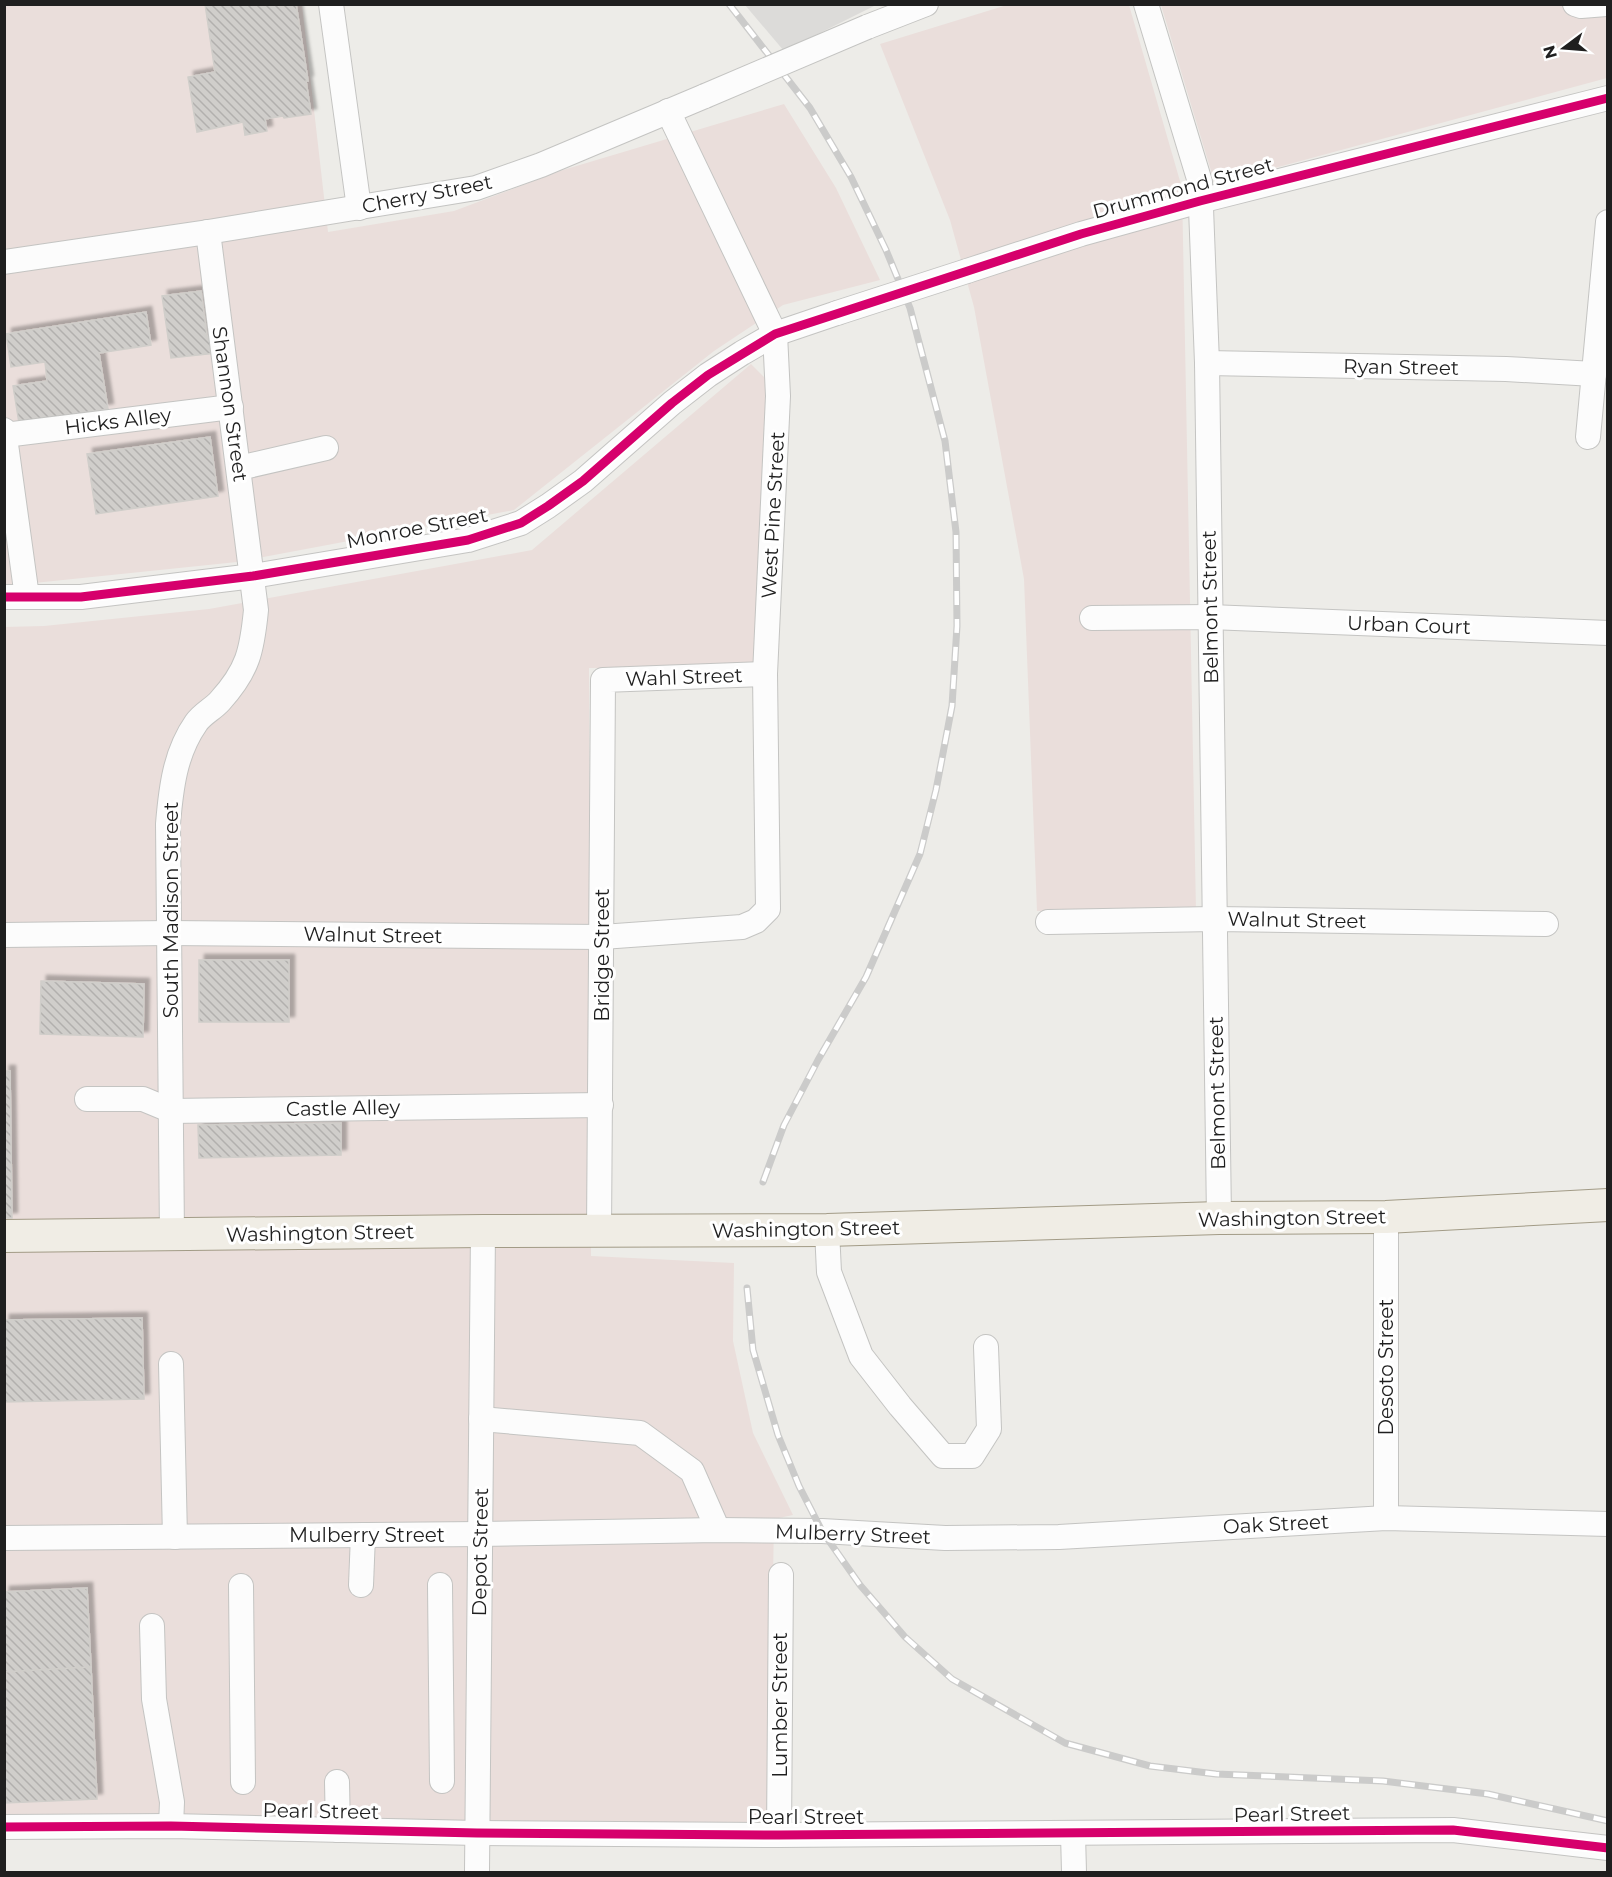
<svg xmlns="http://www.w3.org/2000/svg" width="1612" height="1877" viewBox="0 0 1612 1877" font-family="Montserrat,sans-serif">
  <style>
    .residential { fill: #dcdbd9 }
    .commercial { fill: #eadedb }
    .building { fill: url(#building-back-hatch); stroke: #d0ceca; stroke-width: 1.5; filter: url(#shadow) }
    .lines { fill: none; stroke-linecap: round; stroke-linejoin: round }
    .minor-casing { stroke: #c4c4c2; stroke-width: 26 }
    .major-casing { stroke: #a29b86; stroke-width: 34 }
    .minor { stroke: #fcfcfc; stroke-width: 24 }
    .major { stroke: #f0ede5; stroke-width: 32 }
    .rail-casing { stroke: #cbcbca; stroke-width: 7 }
    .rail { stroke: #fff; stroke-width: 4.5; stroke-dasharray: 14; stroke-linecap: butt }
    .minor-bridge-casing { stroke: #c4c4c2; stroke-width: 26; stroke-linecap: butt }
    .minor-bridge { stroke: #fcfcfc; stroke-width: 24 }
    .cycleway-casing { stroke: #fff; stroke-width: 13 }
    .cycleway { stroke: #d6006c; stroke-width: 9 }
    .labels { text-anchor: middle; stroke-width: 6; stroke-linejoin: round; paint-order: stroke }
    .street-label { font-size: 20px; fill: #1f1f1f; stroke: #fff }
  </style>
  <defs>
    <pattern id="building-back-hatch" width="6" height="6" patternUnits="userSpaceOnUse" patternTransform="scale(1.5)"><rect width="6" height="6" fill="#d0cecb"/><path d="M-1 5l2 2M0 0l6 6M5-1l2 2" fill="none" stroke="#b2b0ae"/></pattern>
    <filter id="shadow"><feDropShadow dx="5.5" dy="-5.5" stdDeviation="1.5" flood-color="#0004"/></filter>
  </defs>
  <rect width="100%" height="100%" fill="#edece8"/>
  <path class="residential" d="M745 5H876L784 51Z"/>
  <g class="commercial">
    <path d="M5 5H302L328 232 454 211 563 170 784 104 836 188 880 280 783 305 714 351 514 510 237 562 5 586Z"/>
    <path d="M1007 5H1129L1182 188 1196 911H1037L1024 579 974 307 950 220 880 44Z"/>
    <path d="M1161 5H1607V78L1215 184Z"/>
    <path d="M751 364 771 384 758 667 589 668 591 1256 734 1263 733 1341 753 1433 793 1515 774 1519 769 1825 5 1817 4 627 44 626 209 609 532 550Z"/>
  </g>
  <g class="building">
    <path d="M205 4H296L308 81H306L311 114 284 118 283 116 265 119 267 131 245 135 243 122 197 132 188 77 215 72Z"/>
    <path d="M201 291 207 336 214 335 216 353 171 358 162 296Z"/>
    <path d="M146 312 151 345 99 353 108 409 19 423 13 386 47 381 45 362 11 367 6 334Z"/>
    <path d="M210 437 218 496 96 514 87 454Z"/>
    <rect x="199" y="960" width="90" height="62"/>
    <path d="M41 981 144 984 143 1037 40 1034Z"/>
    <path d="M4 1071H10L12 1218H4Z"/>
    <path d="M341 1123V1155L199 1158 198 1125Z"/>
    <path d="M142 1318 144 1399 4 1402V1320Z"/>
    <path d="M87 1588 91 1667 4 1672V1592Z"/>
    <path d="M91 1667 97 1799 4 1803V1672Z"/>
  </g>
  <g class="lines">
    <defs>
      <g id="minor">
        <path d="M331 4 359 208"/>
        <path d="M1146 4 1200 182 1207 363 1219 1218"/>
        <path d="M1575 4 1581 6 1606 4"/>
        <path d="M867 27 926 4"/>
        <path d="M4 262 208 232 476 188 541 165 705 96"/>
        <path d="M967 271 1081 234 1200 201 1608 98"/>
        <path d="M1207 363 1506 369 1594 374"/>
        <path d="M4 430 27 597"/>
        <path d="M5 435 231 407"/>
        <path d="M1588 437 1608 222"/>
        <path d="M239 468 326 448"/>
        <path d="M4 597H81L253 576 468 540 521 523 548 506 583 481 672 403 708 375 742 353 775 334 837 313"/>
        <path d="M1092 618 1210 617 1608 633"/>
        <path d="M1048 922 1214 919 1546 924"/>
        <path d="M4 935 168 933 602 937 742 927 756 921 768 909 765 674 778 396 775 334 668 111"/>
        <path d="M87 1099H143L172 1111 601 1105"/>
        <path d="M1386 1217V1518"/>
        <path d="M827 1230 829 1272 861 1356 900 1406 943 1456H972L989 1429 986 1347"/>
        <path d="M599 1231 603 680 765 674"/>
        <path d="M172 1235 168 824C171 788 175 753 196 723 202 714 213 709 220 701 248 670 252 651 256 610L208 232"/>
        <path d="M171 1364 175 1537"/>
        <path d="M481 1419 640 1433 692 1471 718 1530"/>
        <path d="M4 1538 480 1534 718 1530 822 1531 945 1538 1059 1537 1386 1518 1608 1524"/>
        <path d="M361 1585 363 1535"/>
        <path d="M440 1585 442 1781"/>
        <path d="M241 1586 243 1782"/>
        <path d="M152 1626 154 1699 172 1802 171 1826"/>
        <path d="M337 1782 338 1830"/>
        <path d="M4 1827 171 1826 477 1833 779 1835 1453 1830 1608 1848"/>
        <path d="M1073 1834 1074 1872"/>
        <path d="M779 1835 781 1575"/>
        <path d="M477 1872 483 1231"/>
      </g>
      <path id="major" d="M4 1236 483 1231 827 1230 1219 1218 1386 1217 1608 1205"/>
    </defs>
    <use href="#minor" class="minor-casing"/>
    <use href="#major" class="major-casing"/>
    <use href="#minor" class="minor"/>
    <use href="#major" class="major"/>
    <defs>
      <g id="rail">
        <path d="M729 4 810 108 851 177 886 250 910 308 945 441 956 532 957 626 952 706 936 790 920 854 866 977 818 1060 784 1125 763 1182"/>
        <path d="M747 1288 753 1350 778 1435 799 1486 822 1531 860 1585 905 1637 952 1679 1065 1743 1150 1766 1216 1774 1383 1781 1488 1794 1608 1821"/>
      </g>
    </defs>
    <use href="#rail" class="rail-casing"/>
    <use href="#rail" class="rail"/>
    <defs>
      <g id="minor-bridge">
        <path d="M705 96 867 27"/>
        <path d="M837 313 967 271"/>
      </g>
    </defs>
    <use href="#minor-bridge" class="minor-bridge-casing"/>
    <use href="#minor-bridge" class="minor-bridge"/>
    <defs>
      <g id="cycleway">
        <path d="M4 597H81L253 576 468 540 521 523 548 506 583 481 672 403 708 375 775 334 1081 234 1200 201 1608 98"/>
        <path d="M4 1827 171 1826 477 1833 779 1835 1453 1830 1608 1848"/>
      </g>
    </defs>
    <use href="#cycleway" class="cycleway-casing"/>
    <use href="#cycleway" class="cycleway"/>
  </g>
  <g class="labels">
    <g class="street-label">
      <text transform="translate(1183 188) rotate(-15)" y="7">Drummond Street</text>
      <text transform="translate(427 194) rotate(-11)" y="7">Cherry Street</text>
      <text transform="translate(1401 367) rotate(1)" y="7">Ryan Street</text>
      <text transform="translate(230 404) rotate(82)" y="7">Shannon Street</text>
      <text transform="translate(118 421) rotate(-7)" y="7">Hicks Alley</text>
      <text transform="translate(773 515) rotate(-87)" y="7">West Pine Street</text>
      <text transform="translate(417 528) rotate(-11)" y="7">Monroe Street</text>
      <text transform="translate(1210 607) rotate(-91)" y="7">Belmont Street</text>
      <text transform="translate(1409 625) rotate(2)" y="7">Urban Court</text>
      <text transform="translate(684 677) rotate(-2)" y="7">Wahl Street</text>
      <text transform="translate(171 910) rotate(-90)" y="7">South Madison Street</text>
      <text transform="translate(1297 920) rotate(1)" y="7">Walnut Street</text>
      <text transform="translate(373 935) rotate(1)" y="7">Walnut Street</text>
      <text transform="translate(602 955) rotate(-90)" y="7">Bridge Street</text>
      <text transform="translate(1217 1093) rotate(-91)" y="7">Belmont Street</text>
      <text transform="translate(343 1108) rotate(-1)" y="7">Castle Alley</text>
      <text transform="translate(1292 1218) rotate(-1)" y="7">Washington Street</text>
      <text transform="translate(806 1229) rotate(-1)" y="7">Washington Street</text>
      <text transform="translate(320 1233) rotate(-1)" y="7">Washington Street</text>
      <text transform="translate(1386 1367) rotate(-90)" y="7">Desoto Street</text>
      <text transform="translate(1276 1524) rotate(-3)" y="7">Oak Street</text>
      <text transform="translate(853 1534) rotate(2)" y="7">Mulberry Street</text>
      <text x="367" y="1542">Mulberry Street</text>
      <text transform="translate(480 1552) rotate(-89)" y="7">Depot Street</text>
      <text transform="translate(780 1705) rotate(-90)" y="7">Lumber Street</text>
      <text transform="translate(321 1811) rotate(1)" y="7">Pearl Street</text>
      <text transform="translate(1292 1814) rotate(-1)" y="7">Pearl Street</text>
      <text x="806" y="1824">Pearl Street</text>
    </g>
  </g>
  <rect width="1612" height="1877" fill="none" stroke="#1f1f1f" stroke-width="12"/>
  <g transform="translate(1564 48) rotate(254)" stroke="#ffffff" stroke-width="4.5" paint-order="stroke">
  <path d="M0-4.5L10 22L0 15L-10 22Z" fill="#1f1f1f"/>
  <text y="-9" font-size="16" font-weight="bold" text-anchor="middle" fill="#1f1f1f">N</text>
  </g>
</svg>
